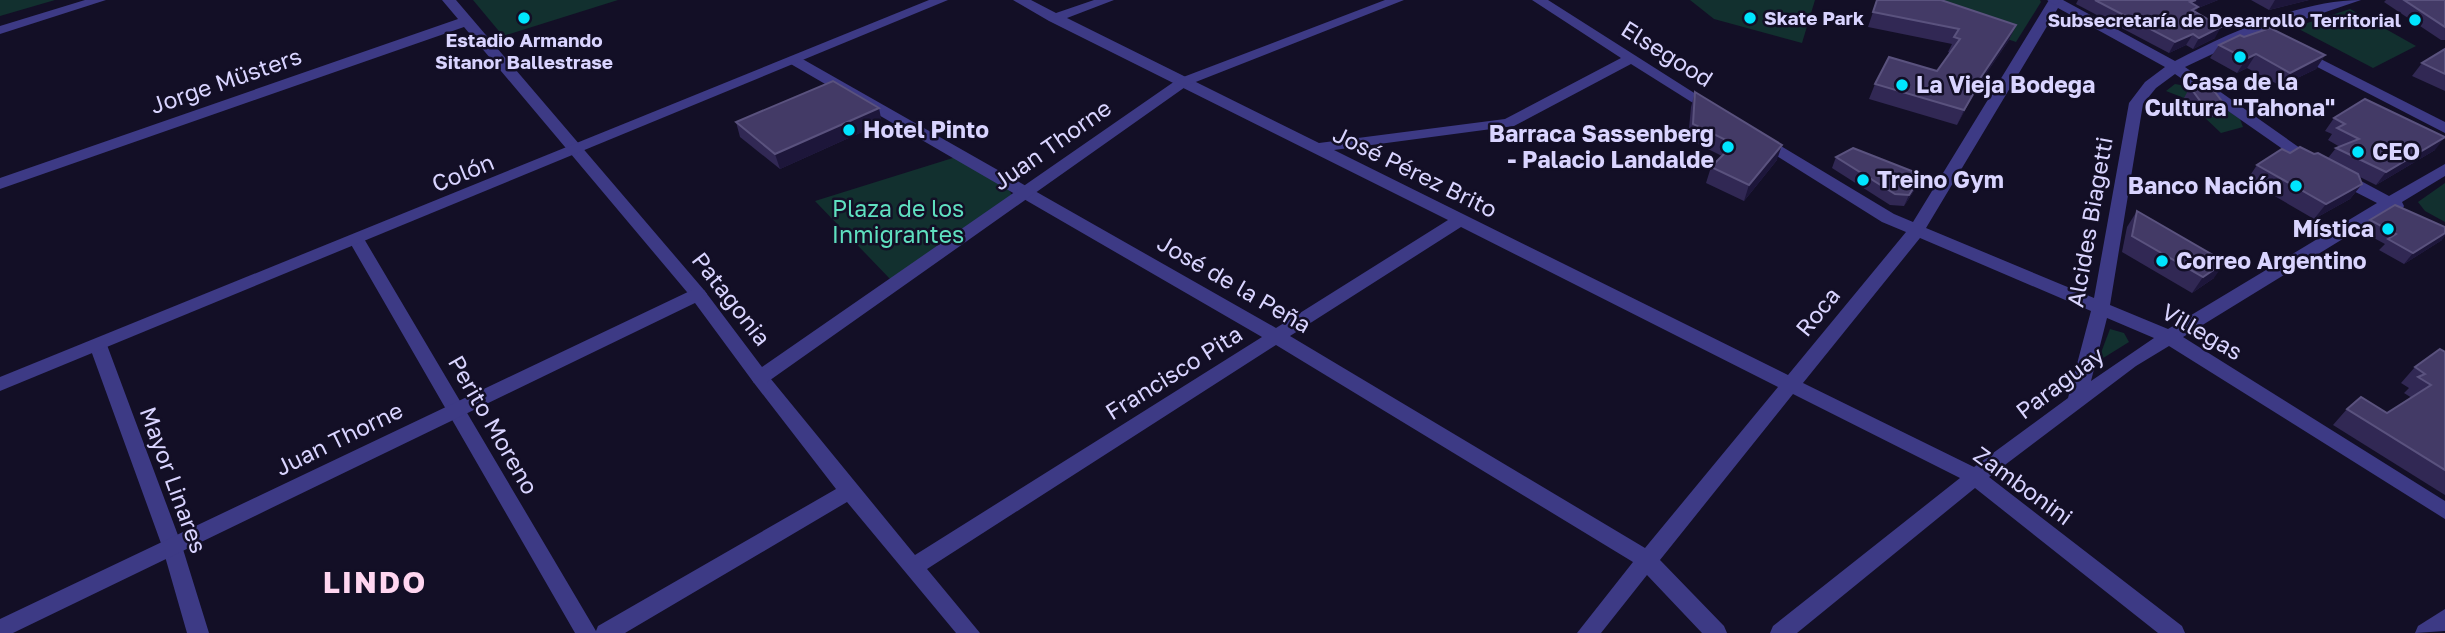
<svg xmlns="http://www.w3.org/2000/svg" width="2445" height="633" viewBox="0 0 2445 633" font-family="'Golos Text',sans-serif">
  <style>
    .green { fill: #12302f }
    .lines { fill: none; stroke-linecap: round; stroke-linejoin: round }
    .minor { fill: #3d3a85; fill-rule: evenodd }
    .tertiary { fill: #3d3a85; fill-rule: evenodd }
    .wall { fill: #312854 }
    .shaded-wall { fill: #1d163a }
    .building { fill: #433a66; stroke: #5a527e; stroke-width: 2 }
    .poi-dot { fill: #00e5ff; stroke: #130f26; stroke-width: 2.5 }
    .labels { text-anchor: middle; stroke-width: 5; stroke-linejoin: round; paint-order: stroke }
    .far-poi-label { font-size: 19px; font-weight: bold; fill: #d9d4ff; stroke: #130f26; text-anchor: start }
    .street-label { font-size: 23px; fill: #d9d4ff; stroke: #130f26 }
    .poi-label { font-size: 23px; font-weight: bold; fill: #d9d4ff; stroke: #130f26; text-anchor: start }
    .park-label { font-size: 23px; fill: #5fe0c0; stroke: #130f26 }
    .district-label { font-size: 30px; font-weight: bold; letter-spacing: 2px; fill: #ffd6f0; stroke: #130f26 }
  </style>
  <rect width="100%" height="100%" fill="#130f26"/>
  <g class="green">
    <path d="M0 0H55L0 16Z"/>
    <path d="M473 0H618L503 36Z"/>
    <path d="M1690 0H1815L1802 43 1714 19Z"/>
    <path d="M1893 0H2040L2041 2 2016 42Z"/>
    <path d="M2350 9 2416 46 2373 68 2295 27Z"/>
    <path d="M2175 84 2192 87 2240 119 2243 127 2221 133 2184 98 2166 91Z"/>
    <path d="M956 157 1008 187 1012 196 892 281 815 201Z"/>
    <path d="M2445 183V222L2425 211 2418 202Z"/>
    <path d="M2110 329 2124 333 2129 342 2100 360 2099 358Z"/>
  </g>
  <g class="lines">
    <g class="minor">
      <path d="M85 0H106L0 34V26Z"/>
      <path d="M442 0H456L704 290 707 294 704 298H692L464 27 0 189V178L458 19Z"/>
      <path d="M1013 0H1031L1056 13 1094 0H1114L1067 18 1319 143 1505 119 1621 58 1532 0H1548L1721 110 1719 113H1709L1631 64 1514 126 1334 150 1788 375 1906 232 1882 222 1756 143 1753 140 1756 137H1766L1894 214 1913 222 2049 0H2063L2175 61C2228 33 2301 0 2361 0L2240 41 2185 67 2317 160 2320 163 2317 166H2307L2175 74 2156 88 2143 104 2110 305 2168 329 2377 203 2334 181 2332 177 2334 173H2346L2389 196 2445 164V176L2402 202 2404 206 2402 210H2390L2183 337 2445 501V519L2169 346 2136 366 1989 477 2182 626 2185 633H2158L1975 488 1797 633H1770L1773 626 1960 478 1793 394 1660 560 1724 626 1727 633H1702L1647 575 1601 633H1577L1633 562 1276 345 927 569 980 633H956L847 502 625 633H575L349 241 351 237H363L596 631 598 626 836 489 754 383 751 378 754 373H766L915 555 1262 337 789 63V57H799L1276 328 1448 220 1049 21ZM2058 8 2165 67 2145 82 2129 103 2094 298 1926 228ZM1461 227 1778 387 1645 548 1290 336ZM1920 238 2091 311 2068 398 1974 467 1803 383ZM2107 318 2154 338 2091 381Z"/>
      <path d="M2299 48 2445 122V133L2294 55 2292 52Z"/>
      <path d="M98 339 107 345 182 546 209 633H187L162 546 89 345Z"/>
      <path d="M2445 609V631L2415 633 2418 626Z"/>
    </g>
    <g class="tertiary">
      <path d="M929 0H948L0 391V377Z"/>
      <path d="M1385 0H1404L1188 85 766 383H754L695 303 13 633H0V619L692 290H704L762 367 1178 79Z"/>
      <path d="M2047 0H2061L2062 1 2055 5Z"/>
    </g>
  </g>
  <g class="wall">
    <path d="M1877 0H1941L2016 25 2009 40 1979 84 1957 125 1869 99 1875 84 1937 71 1950 53 1948 52 1952 44 1868 27Z"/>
    <path d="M2078 0H2218L2198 8 2195 12 2215 38 2193 49 2186 45 2169 53 2076 4Z"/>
    <path d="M2251 0H2309L2269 10Z"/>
    <path d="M2386 0H2445V40H2441L2384 2Z"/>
    <path d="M2244 37 2325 55 2316 69 2281 86 2247 68 2237 73 2210 58 2219 45Z"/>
    <path d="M2445 49V91L2412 76 2422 63Z"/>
    <path d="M2190 87 2226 107 2219 117H2197L2184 98Z"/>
    <path d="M1695 92 1777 160 1744 201 1706 183 1711 167 1722 156 1688 139 1691 107Z"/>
    <path d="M2334 118 2435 150 2376 185 2360 177 2362 184 2350 199 2314 219 2247 180 2257 165 2290 153 2314 154 2328 158 2336 148 2340 147 2328 140 2332 134 2325 131Z"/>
    <path d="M736 122 882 123 780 169 740 137Z"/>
    <path d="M1836 157 1922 175 1917 186 1904 206 1890 205 1832 168Z"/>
    <path d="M2137 211 2214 278 2192 293 2122 252 2127 227Z"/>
    <path d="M2370 220 2442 240 2404 264 2379 250 2385 244 2361 231Z"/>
    <path d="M2445 352V495L2333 425 2347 409 2387 413 2412 398 2404 393 2409 388 2401 383 2415 367Z"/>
  </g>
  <g class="shaded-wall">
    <path d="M2196 0H2218L2198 8 2192 18 2190 2Z"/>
    <path d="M2275 0H2309L2269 10Z"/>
    <path d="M2016 25 2009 40 1979 84 1957 125 1977 83Z"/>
    <path d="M2221 27 2215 38 2193 49 2199 38Z"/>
    <path d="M2193 34 2186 45 2169 53 2175 42Z"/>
    <path d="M2256 54 2247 68 2237 73 2246 59Z"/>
    <path d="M2325 55 2316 69 2281 86 2290 73Z"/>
    <path d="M879 108 882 123 780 169 775 154Z"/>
    <path d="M2445 137 2435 150 2376 185 2386 172Z"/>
    <path d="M1782 145 1777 160 1744 201 1749 185Z"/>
    <path d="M1922 175 1917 186 1904 206 1909 195Z"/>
    <path d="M2362 184 2350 199 2314 219 2326 204Z"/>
    <path d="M2445 233V236L2442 240 2404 264 2413 253Z"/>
    <path d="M2225 262 2214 278 2192 293 2203 277Z"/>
  </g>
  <g class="building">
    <path d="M1877 0H1941L2016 25 1977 83 1979 84 1964 110 1875 84 1889 57 1937 71 1960 39 1954 37 1959 29 1873 12Z"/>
    <path d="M2095 0H2196L2190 2 2198 7 2192 10 2221 27 2199 38 2193 34 2175 42Z"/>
    <path d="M2404 0H2445V27Z"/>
    <path d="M2270 28 2325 55 2290 73 2256 54 2246 59 2219 45 2240 35 2244 37Z"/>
    <path d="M2445 49V74L2422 63Z"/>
    <path d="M833 81 879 108 775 154 736 122Z"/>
    <path d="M2190 87 2212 88 2226 107 2204 106Z"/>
    <path d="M1695 92 1782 145 1749 185 1711 167 1734 144 1693 124Z"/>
    <path d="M2365 99 2445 137 2386 172 2336 148 2359 139 2337 128 2345 124 2334 118Z"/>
    <path d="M2300 147 2314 154 2318 153 2358 174 2362 184 2326 204 2257 165 2282 149 2290 153Z"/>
    <path d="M1853 148 1922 175 1909 195 1895 194 1836 157Z"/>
    <path d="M2395 205 2445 227V233L2413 253 2388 239 2396 234 2370 220Z"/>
    <path d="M2137 211 2225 262 2203 277 2132 236Z"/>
    <path d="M2440 349 2445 352V470L2347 409 2361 397 2387 413 2431 385 2418 377 2425 374 2415 367Z"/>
  </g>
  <g class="poi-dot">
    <circle cx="524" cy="18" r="7"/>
    <circle cx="1750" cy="18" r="7"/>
    <circle cx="2415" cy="20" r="7"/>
    <circle cx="2240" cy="57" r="7"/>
    <circle cx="1902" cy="85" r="7"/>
    <circle cx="849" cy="130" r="7"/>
    <circle cx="1728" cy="147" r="7"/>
    <circle cx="2358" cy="152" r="7"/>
    <circle cx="1863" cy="180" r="7"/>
    <circle cx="2296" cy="186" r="7"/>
    <circle cx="2388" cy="229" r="7"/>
    <circle cx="2162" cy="261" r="7"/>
  </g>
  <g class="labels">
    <g class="far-poi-label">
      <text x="1764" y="25">Skate Park</text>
      <text x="2401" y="27" text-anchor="end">Subsecretaría de Desarrollo Territorial</text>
      <text x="524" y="47" text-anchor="middle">Estadio Armando<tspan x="524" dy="22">Sitanor Ballestrase</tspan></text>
    </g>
    <g class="street-label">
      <text transform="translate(1667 54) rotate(32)" y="8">Elsegood</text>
      <text transform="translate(226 81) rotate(-19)" y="8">Jorge Müsters</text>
      <text transform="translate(1052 145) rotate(-35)" y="8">Juan Thorne</text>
      <text transform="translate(1415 172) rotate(26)" y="8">José Pérez Brito</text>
      <text transform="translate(463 173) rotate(-22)" y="8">Colón</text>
      <text transform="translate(2090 222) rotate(-80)" y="8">Alcides Biagetti</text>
      <text transform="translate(1234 284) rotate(30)" y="8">José de la Peña</text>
      <text transform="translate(731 299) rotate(52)" y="8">Patagonia</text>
      <text transform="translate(1818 312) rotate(-51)" y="8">Roca</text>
      <text transform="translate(2202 332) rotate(30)" y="8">Villegas</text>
      <text transform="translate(1174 373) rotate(-32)" y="8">Francisco Pita</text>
      <text transform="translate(2060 383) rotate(-37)" y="8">Paraguay</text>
      <text transform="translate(493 425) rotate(60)" y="8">Perito Moreno</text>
      <text transform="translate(339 439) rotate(-26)" y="8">Juan Thorne</text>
      <text transform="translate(173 480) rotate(70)" y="8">Mayor Linares</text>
      <text transform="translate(2023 486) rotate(36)" y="8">Zambonini</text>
    </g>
    <g class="poi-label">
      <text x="2240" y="90" text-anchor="middle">Casa de la<tspan x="2240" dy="26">Cultura "Tahona"</tspan></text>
      <text x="1916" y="93">La Vieja Bodega</text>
      <text x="863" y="138">Hotel Pinto</text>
      <text x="1714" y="142" text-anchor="end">Barraca Sassenberg<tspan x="1714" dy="26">- Palacio Landalde</tspan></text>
      <text x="2372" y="160">CEO</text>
      <text x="1877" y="188">Treino Gym</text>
      <text x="2282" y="194" text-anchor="end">Banco Nación</text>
      <text x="2374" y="237" text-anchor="end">Mística</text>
      <text x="2176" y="269">Correo Argentino</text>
    </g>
    <g class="park-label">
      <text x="898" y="217">Plaza de los<tspan x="898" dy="26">Inmigrantes</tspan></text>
    </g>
    <g class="district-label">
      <text x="375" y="593">LINDO</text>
    </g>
  </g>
</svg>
